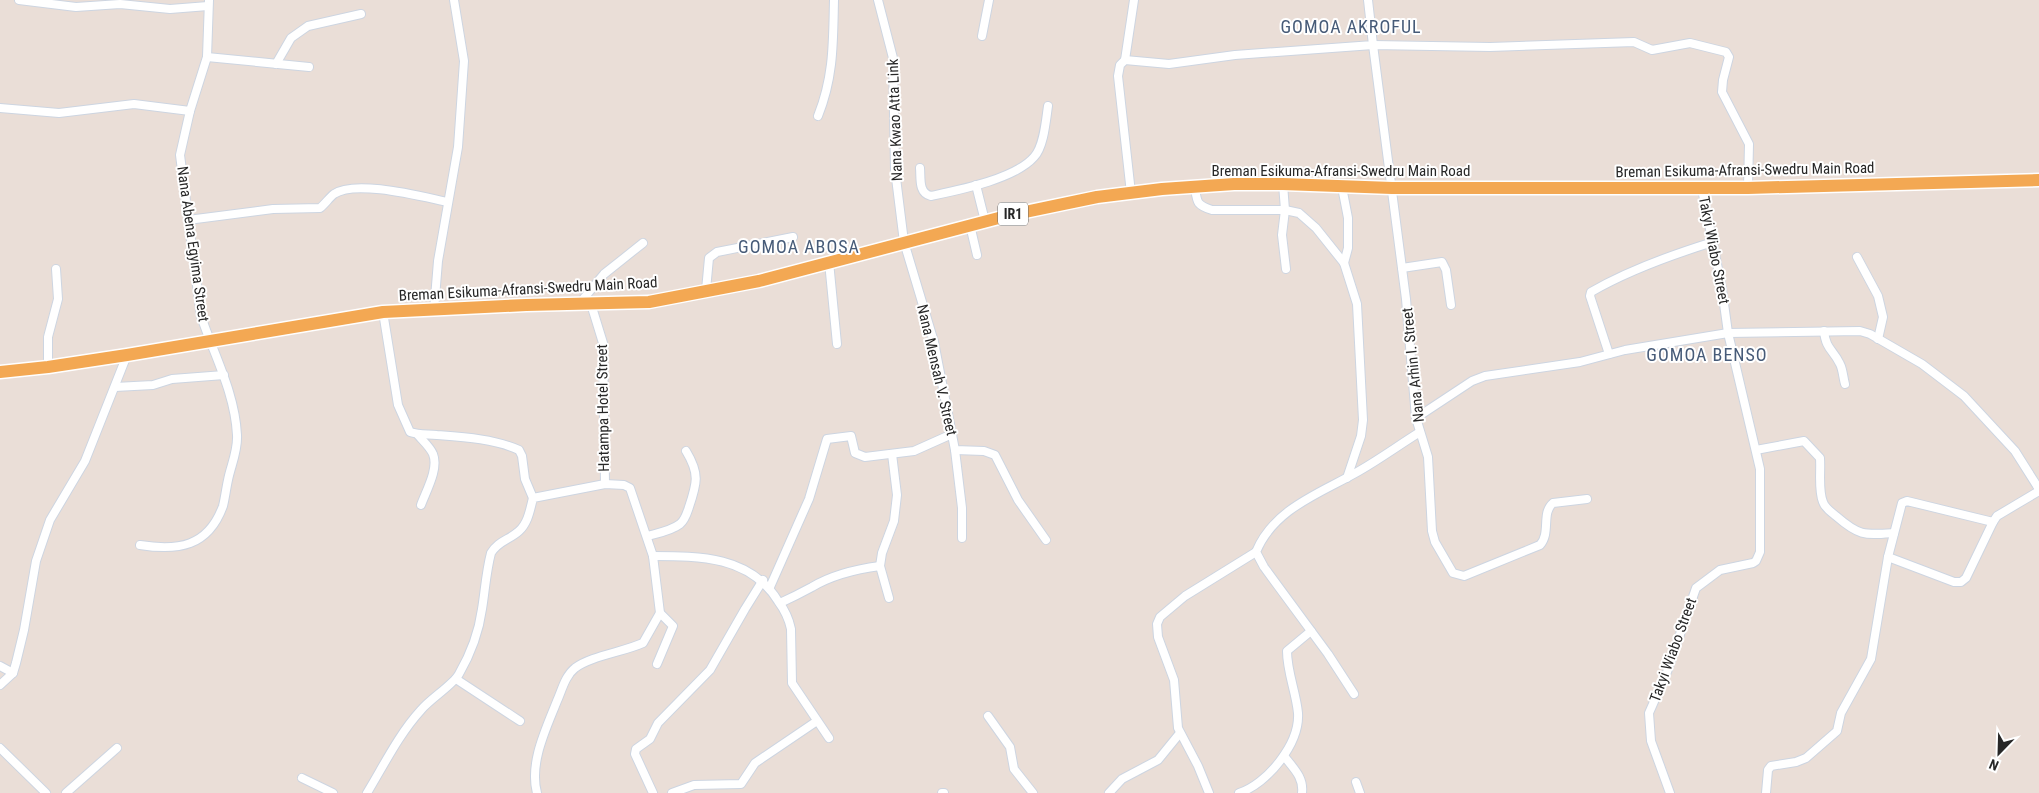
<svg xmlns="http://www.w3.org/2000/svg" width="2039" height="793" viewBox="0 0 2039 793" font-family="'Roboto Condensed',sans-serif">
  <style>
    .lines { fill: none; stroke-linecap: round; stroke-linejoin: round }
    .minor-casing { stroke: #cdd5e1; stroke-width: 10 }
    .primary-casing { stroke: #fff; stroke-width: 15 }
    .minor { stroke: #fff; stroke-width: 8 }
    .primary { stroke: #f3a853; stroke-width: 12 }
    .labels { text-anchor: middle; stroke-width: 4; stroke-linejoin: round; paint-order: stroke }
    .shield { fill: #fff; stroke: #686868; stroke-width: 1 }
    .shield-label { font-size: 14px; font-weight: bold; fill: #272727 }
    .street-label { font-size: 15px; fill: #272727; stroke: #fff }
    .quarter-label { font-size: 18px; letter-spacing: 1px; fill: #475b78; stroke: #fff }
  </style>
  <rect width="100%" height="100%" fill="#eaded7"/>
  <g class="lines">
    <defs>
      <g id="minor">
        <path d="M19 0 76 7 120 4 170 9 208 6"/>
        <path d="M878 0 893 58 895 170 904 242 934 342 955 450 984 451 995 455 1018 500 1046 540"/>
        <path d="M982 36 989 0"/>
        <path d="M207 57 309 67"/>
        <path d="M1125 60 1169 64 1235 55 1373 45 1368 0"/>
        <path d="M276 64 291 38 308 26 361 14"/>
        <path d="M0 108 59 113 134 104 190 111"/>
        <path d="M818 116C834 76 833 42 834 0"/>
        <path d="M920 168C921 178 918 193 931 196 959 190 1015 179 1034 157 1044 147 1046 119 1048 106"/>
        <path d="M1283 184 1285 210 1282 235 1286 269"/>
        <path d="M976 185 985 221"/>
        <path d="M1195 187C1197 202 1196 205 1212 210H1285L1299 213 1316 228 1344 263"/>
        <path d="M1342 187 1348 218V248L1344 263 1357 304 1363 420 1361 436 1347 478"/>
        <path d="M1131 193 1118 76 1120 65 1125 60 1134 0"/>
        <path d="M188 220 273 209 320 208C325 204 329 198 334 194 355 179 423 197 448 202"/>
        <path d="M970 225 977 255"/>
        <path d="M1857 257 1878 296 1883 317 1878 339"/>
        <path d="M829 262 837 344"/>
        <path d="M1402 268 1442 262 1446 270 1451 305"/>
        <path d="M706 290 709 258 717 252 793 237"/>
        <path d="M579 304 604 274 643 243"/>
        <path d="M591 304 603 343 605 484"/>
        <path d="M434 310 438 261 458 147 464 61 454 0"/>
        <path d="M383 312 398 405 410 432C419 435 427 434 437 435 463 437 495 439 519 450L522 456 525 479 533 498"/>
        <path d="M1824 331C1826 350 1833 349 1840 364 1843 370 1843 377 1845 384"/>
        <path d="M1609 354 1590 296 1591 292C1629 270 1671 255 1713 242"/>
        <path d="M48 367V337L58 299 56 269"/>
        <path d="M115 387 153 385 172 379 224 375"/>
        <path d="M1416 418 1472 381 1485 376 1580 362 1625 350 1728 333 1860 331 1870 334 1922 364 1964 396 2015 451 2039 489"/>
        <path d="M418 435C423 441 430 447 433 454 439 469 426 491 421 505"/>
        <path d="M955 450 962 508V538"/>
        <path d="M1756 450 1804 441 1820 458C1821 472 1818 490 1823 502 1825 508 1831 512 1836 516 1859 536 1864 535 1894 533"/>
        <path d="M1587 499 1553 503C1541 513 1551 533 1540 545L1464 576 1453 573 1435 542 1432 531 1428 457 1416 418 1406 299 1373 45 1490 47 1634 42 1652 50 1690 43 1726 52 1729 57 1723 80 1722 92 1749 144 1748 188"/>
        <path d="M647 536C658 533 671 531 680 524 685 520 687 513 689 507 697 483 700 474 686 451"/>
        <path d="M140 545C178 551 208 547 223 506 225 498 226 489 228 480 231 465 238 451 237 435 235 393 214 355 201 316L180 155 190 111 207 57 209 0"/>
        <path d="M653 556C700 556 750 556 778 601 784 609 789 619 791 629L792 683 829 738"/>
        <path d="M1888 557 1954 582H1961L1966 578 1993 522 1997 516 2039 491"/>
        <path d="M770 587 809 499 827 439 851 436 855 453 865 457 914 451 952 434"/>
        <path d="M889 598 880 566 882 553 894 521 897 495 892 454"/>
        <path d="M780 603C791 598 801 593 812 587 832 575 857 569 880 566"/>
        <path d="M0 666 13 673"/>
        <path d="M456 679 520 721"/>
        <path d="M0 685 13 673 16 663 24 630 36 561 50 520 85 461 127 355"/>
        <path d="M1354 694 1328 654 1264 567 1256 552C1274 508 1321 493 1359 471 1380 459 1399 445 1420 432"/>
        <path d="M988 716 1010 747 1014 769 1033 793"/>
        <path d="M0 748 46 793"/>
        <path d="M1284 756C1293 768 1304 777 1302 793"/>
        <path d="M302 778 333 793"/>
        <path d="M1356 782 1360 793"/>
        <path d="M66 793 117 748"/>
        <path d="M367 793C384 765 399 734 421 710 430 699 454 684 459 674 470 655 479 631 482 609 485 591 486 572 491 553 498 541 509 540 519 531 528 523 530 510 533 498L605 484 624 485 630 488 653 556 660 613 673 626 657 664"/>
        <path d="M537 793C529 763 546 729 557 701 562 690 565 676 575 668 591 656 623 652 643 643L660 613"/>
        <path d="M653 793 635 754 636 749 650 739 658 723 710 670 745 609 763 580"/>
        <path d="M672 793 694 785 741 784 755 763 817 721"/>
        <path d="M942 793H944"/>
        <path d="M1109 793 1122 779 1158 760 1180 733"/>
        <path d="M1209 793 1198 766 1178 728 1174 680 1158 637 1157 624 1160 617 1185 596 1256 552"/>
        <path d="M1239 793C1267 784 1300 744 1298 713 1296 692 1287 672 1287 651L1311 631"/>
        <path d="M1670 793 1651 741 1649 713 1667 672 1696 588 1720 570 1753 563 1756 561 1760 552V469L1728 333 1722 289 1702 189"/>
        <path d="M1766 793 1768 770 1771 766 1796 762 1806 758 1837 731 1841 713 1871 659 1888 557 1902 503 1907 501 1993 522"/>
      </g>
      <path id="primary" d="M0 372 48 367 127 355 383 312 526 305 649 302 759 281 1010 215 1097 197 1162 189 1234 184H1283L1392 188H1748L2039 180"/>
    </defs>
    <use href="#minor" class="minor-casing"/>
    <use href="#primary" class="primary-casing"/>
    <use href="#minor" class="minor"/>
    <use href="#primary" class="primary"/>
  </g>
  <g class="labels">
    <rect class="shield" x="998" y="202.5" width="30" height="23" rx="4"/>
    <g class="shield-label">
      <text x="1013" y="219">IR1</text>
    </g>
    <g class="street-label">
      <text transform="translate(895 120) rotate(-92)" y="5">Nana Kwao Atta Link</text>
      <text transform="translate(1745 170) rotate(-1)" y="5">Breman Esikuma-Afransi-Swedru Main Road</text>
      <text x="1341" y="176">Breman Esikuma-Afransi-Swedru Main Road</text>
      <text transform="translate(193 244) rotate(82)" y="5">Nana Abena Egyima Street</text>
      <text transform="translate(1714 250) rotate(79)" y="5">Takyi Wiabo Street</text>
      <text transform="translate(528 289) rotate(-3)" y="5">Breman Esikuma-Afransi-Swedru Main Road</text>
      <text transform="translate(1413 365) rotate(-96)" y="5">Nana Arhin I. Street</text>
      <text transform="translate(937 370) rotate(77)" y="5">Nana Mensah V. Street</text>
      <text transform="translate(603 408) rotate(-91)" y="5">Hatampa Hotel Street</text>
      <text transform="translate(1673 650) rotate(-70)" y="5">Takyi Wiabo Street</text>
    </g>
    <g class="quarter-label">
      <text x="1351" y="33">GOMOA AKROFUL</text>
      <text x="799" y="253">GOMOA ABOSA</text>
      <text x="1707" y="361">GOMOA BENSO</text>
    </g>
  </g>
  <g transform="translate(1999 753) rotate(203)" stroke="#ffffff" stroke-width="4" paint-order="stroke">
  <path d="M0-4L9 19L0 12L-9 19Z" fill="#272727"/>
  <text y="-8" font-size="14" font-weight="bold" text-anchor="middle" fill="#272727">N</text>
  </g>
</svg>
